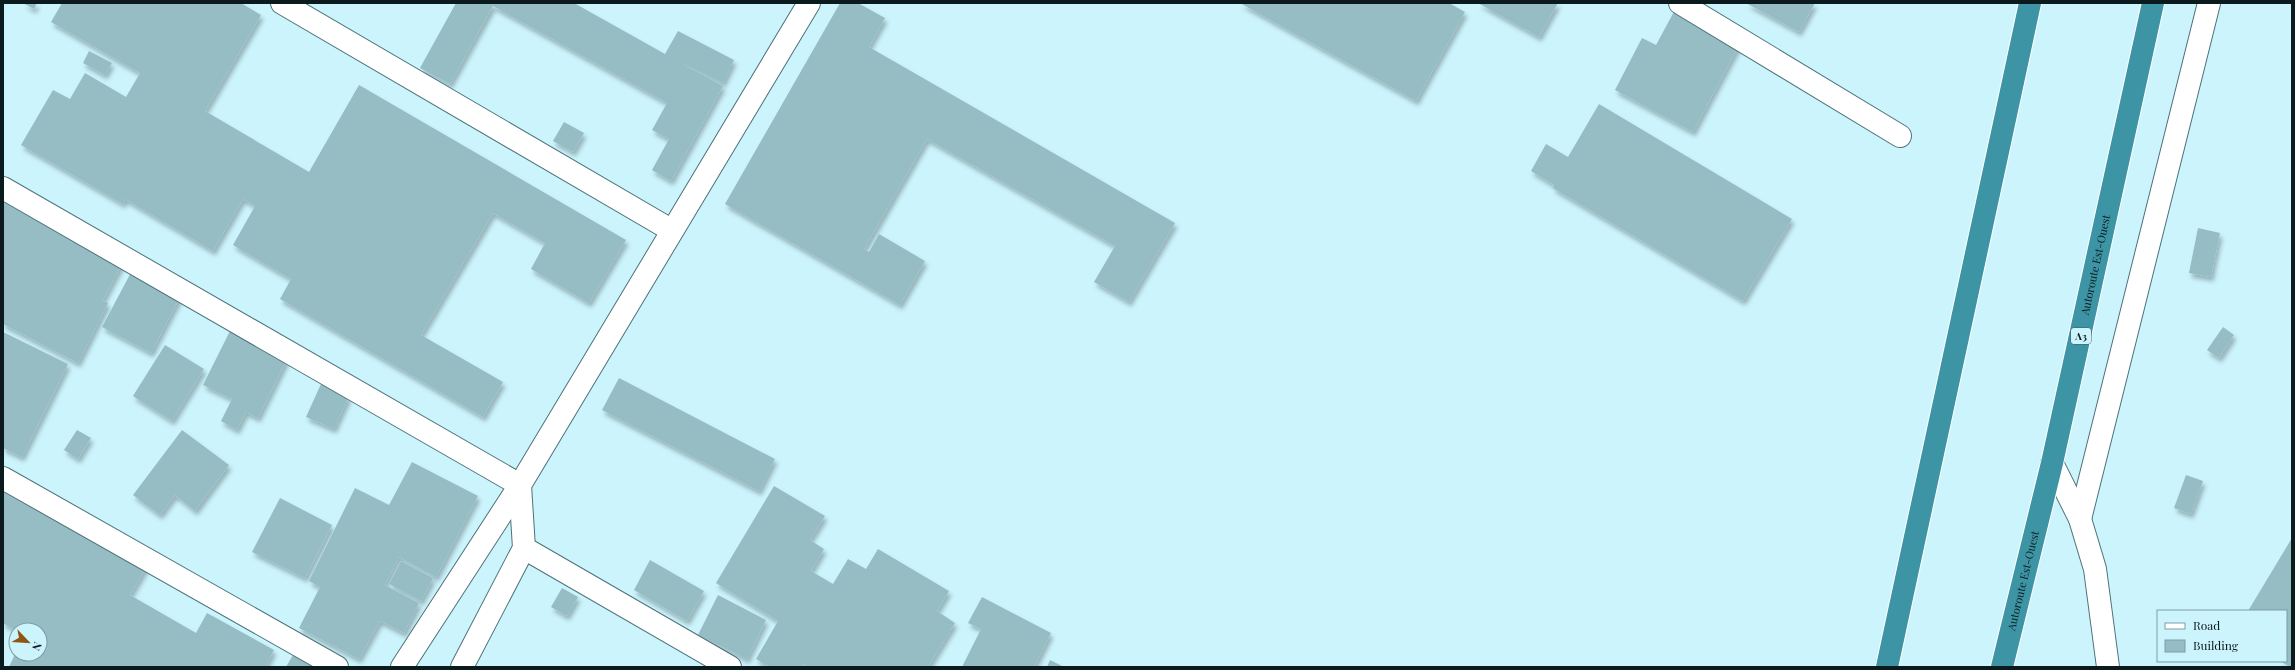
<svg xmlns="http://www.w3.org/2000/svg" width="2295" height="670" viewBox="0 0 2295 670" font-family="'Playfair Display',serif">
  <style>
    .building { fill: #96bcc4; filter: url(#shadow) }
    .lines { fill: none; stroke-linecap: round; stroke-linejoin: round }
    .minor-casing { stroke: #4d7279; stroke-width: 24 }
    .highway-casing { stroke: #fff; stroke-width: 24 }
    .minor { stroke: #fff; stroke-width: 22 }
    .highway { stroke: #3c94a4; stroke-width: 22 }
    .labels { text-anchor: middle; stroke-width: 3; stroke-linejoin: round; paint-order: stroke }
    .shield { fill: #ccf4fc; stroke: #455b60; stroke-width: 1 }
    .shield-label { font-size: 10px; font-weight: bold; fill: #0b1a1d }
    .street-label { font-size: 11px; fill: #0b1a1d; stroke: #ccf4fc }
  </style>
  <defs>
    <filter id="shadow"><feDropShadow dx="2.5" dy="4.5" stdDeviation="2" flood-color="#0004"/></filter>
  </defs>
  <rect width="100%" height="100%" fill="#ccf4fc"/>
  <g class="building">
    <path d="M23 3H37L34 9Z"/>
    <path d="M62 3H241L261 15 205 111 309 172 359 85 626 240 589 303 531 269 545 243 493 213 421 335 503 382 483 417 280 299 291 279 233 245 255 206 243 199 213 251 125 199 123 204 21 145 53 90 70 99 85 73 126 97 140 73 51 22Z"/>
    <path d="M456 3H574L665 54 678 31 734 60 723 83 679 62 723 86 671 181 652 170 669 139 652 130 667 103 493 6 450 84 420 68Z"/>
    <path d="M840 3H858L885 18 869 47 1175 223 1129 302 1094 282 1115 246 927 139 864 249 869 252 879 234 925 261 900 305 725 204Z"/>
    <path d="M1240 3H1449L1465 12 1416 101Z"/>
    <path d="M1478 3H1558L1539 37Z"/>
    <path d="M1746 3H1815L1799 32Z"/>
    <path d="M1676 8 1741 41 1693 132 1615 90 1642 38 1656 45Z"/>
    <path d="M89 51 112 63 105 75 83 63Z"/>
    <path d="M1599 104 1792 219 1743 301 1553 188 1554 185 1531 171 1546 144 1568 157Z"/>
    <path d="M564 122 584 133 573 152 553 141Z"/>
    <path d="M3 195 125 258 103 300 108 303 78 363 3 324Z"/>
    <path d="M2198 228 2220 233 2211 277 2189 273Z"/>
    <path d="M135 265 183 291 151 353 102 327Z"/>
    <path d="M2223 327 2234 335 2219 358 2207 350Z"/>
    <path d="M230 331 287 359 258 418 246 412 237 430 221 421 232 399 203 385Z"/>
    <path d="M3 332 68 364 22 457 3 448Z"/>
    <path d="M165 345 204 369 172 421 133 396Z"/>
    <path d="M619 378 775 459 759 491 602 410Z"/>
    <path d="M321 384 349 396 334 429 306 417Z"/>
    <path d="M77 430 91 438 78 459 64 450Z"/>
    <path d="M182 430 229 465 195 511 175 495 160 515 133 495Z"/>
    <path d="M412 462 478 496 436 577 399 557 385 585 419 603 404 633 380 621 359 659 299 628 320 587 309 581 355 488 389 505Z"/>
    <path d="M2186 475 2203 481 2191 514 2174 508Z"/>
    <path d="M3 484 147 566 130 595 196 633 207 613 274 650 265 667H9L15 654H40V645L52 651 40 644V630L16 631 3 623Z"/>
    <path d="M774 486 825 516 810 540 824 549 811 571 833 584 848 559 866 569 878 549 949 591 937 611 955 623 928 667H808L803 664 801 667H770L756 659 778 621 716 583Z"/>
    <path d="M280 498 332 525 305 578 252 552Z"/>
    <path d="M2292 538V667H2290L2280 661H2286V611H2248Z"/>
    <path d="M650 560 704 591 687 621 634 590Z"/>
    <path d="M401 561 433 578 421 601 389 584Z"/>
    <path d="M562 588 578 597 567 616 551 607Z"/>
    <path d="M718 595 766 620 747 659 698 635Z"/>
    <path d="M982 597 1051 633 1034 667H962L981 629 968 623Z"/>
    <path d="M293 655 313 667H286Z"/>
    <path d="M1050 660 1064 667H1047Z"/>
  </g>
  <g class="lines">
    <defs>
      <g id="minor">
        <path d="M282 3 671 230"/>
        <path d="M1680 3 1900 136"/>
        <path d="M3 188 520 485 402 667"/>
        <path d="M2052 463 2080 519 2095 569 2108 667"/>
        <path d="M3 478 337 667"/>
        <path d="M2080 519 2209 3"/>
        <path d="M524 548 730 667"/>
        <path d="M462 667 524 548 520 485 809 3"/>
      </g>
      <g id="highway">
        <path d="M1887 667 2030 3"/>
        <path id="s1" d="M2002 667 2052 463 2153 3"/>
      </g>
    </defs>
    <use href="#minor" class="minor-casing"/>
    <use href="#highway" class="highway-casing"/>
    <use href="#minor" class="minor"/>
    <use href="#highway" class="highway"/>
  </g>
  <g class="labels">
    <rect class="shield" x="2071" y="328" width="20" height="16" rx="3"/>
    <g class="shield-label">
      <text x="2081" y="340">A3</text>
    </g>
    <g class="street-label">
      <text dy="4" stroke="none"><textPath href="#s1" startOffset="413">Autoroute Est-Ouest</textPath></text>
      <text dy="4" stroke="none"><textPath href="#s1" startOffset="89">Autoroute Est-Ouest</textPath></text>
    </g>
  </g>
  <rect width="2295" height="670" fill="none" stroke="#0b1a1d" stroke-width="8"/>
  <rect x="2157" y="610" width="130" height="52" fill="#ccf4fc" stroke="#7f9da3"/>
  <rect x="2165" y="623" width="20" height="6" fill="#ffffff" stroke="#7f9da3"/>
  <text x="2193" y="630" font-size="12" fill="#0b1a1d">Road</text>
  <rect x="2165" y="640" width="20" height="12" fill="#96bcc4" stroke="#7f9da3"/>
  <text x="2193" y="650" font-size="12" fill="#0b1a1d">Building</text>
  <g transform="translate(28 642) rotate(115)"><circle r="19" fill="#ccf4fc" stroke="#7f9da3"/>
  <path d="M0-3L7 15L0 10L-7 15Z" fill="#905415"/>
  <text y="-6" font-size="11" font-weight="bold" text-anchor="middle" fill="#0b1a1d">N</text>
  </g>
</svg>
